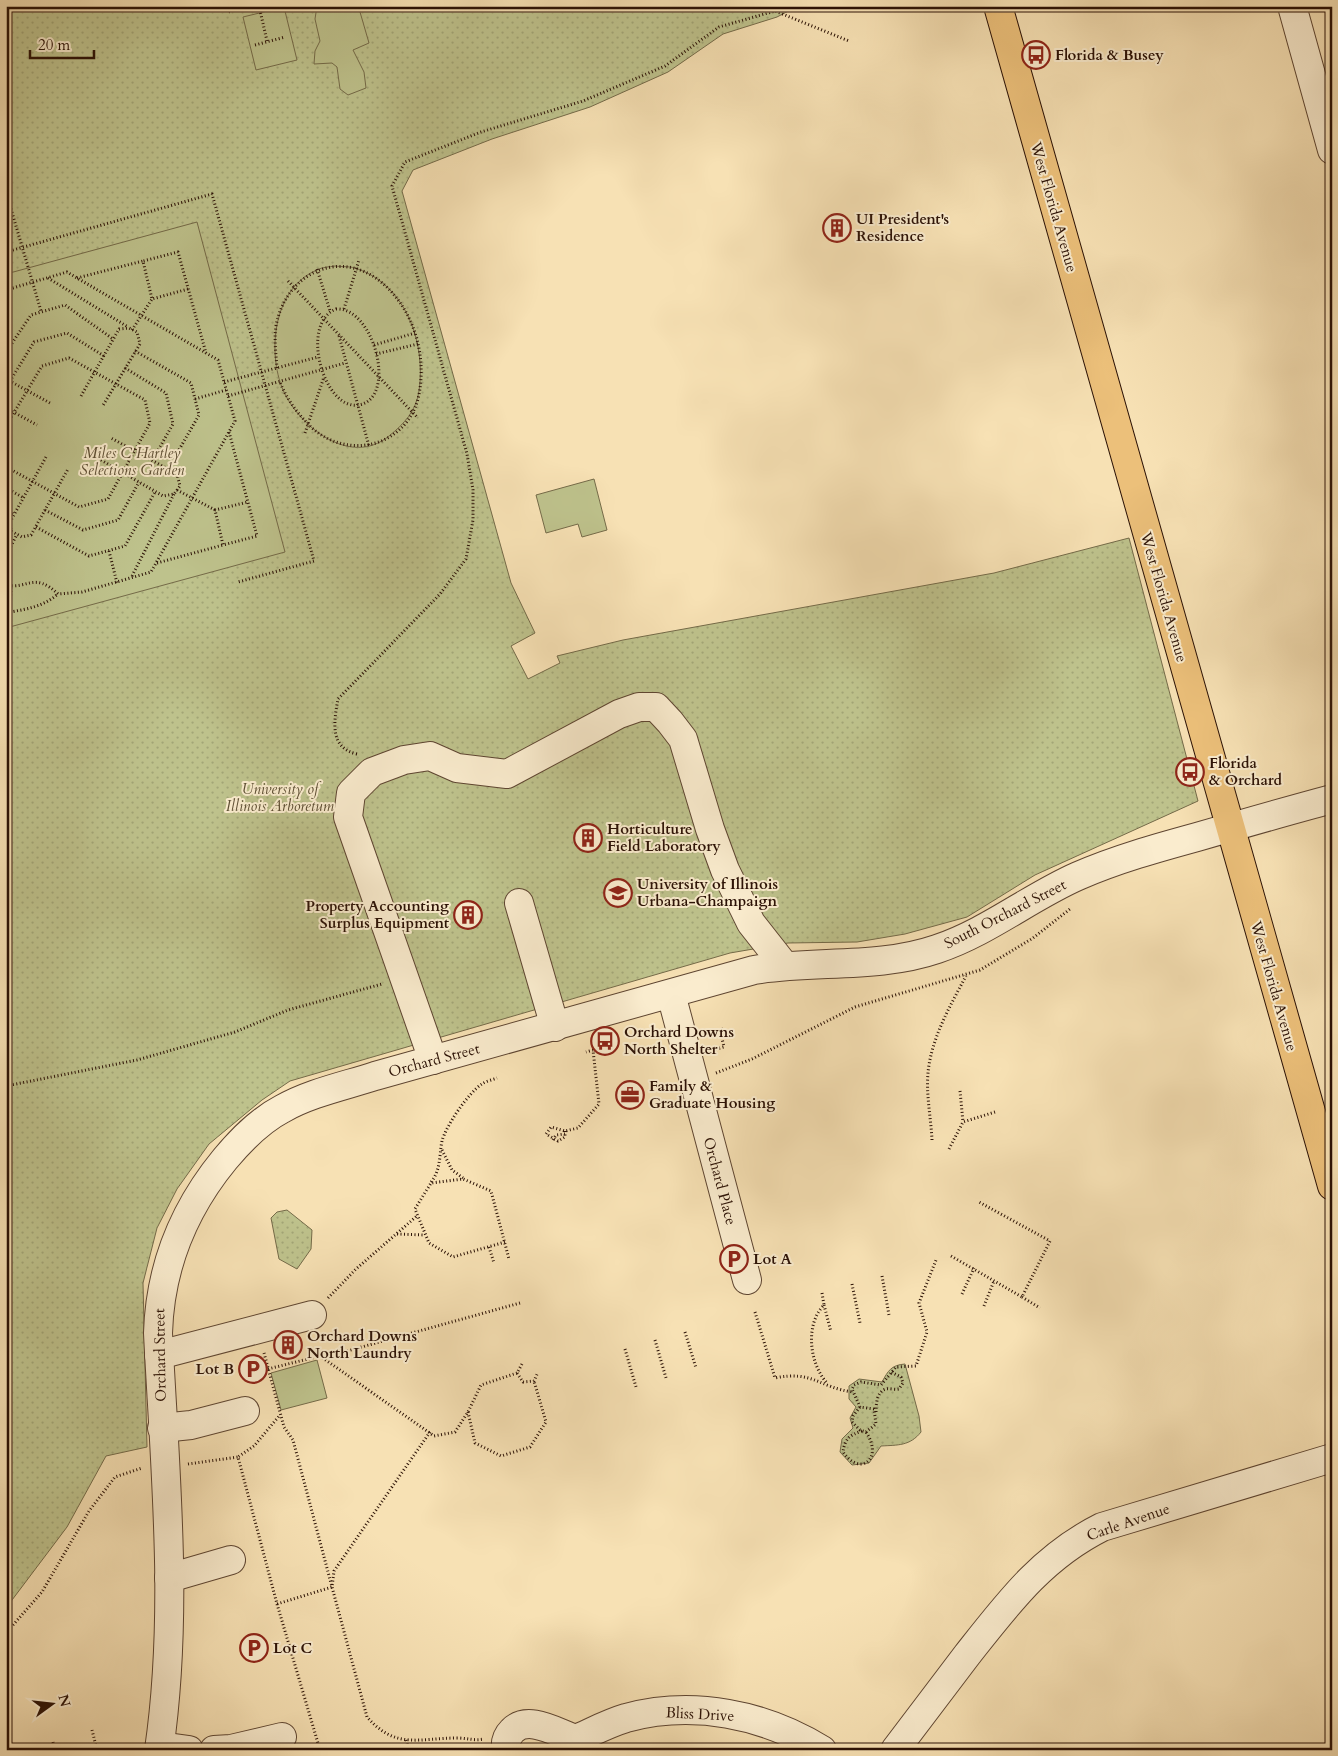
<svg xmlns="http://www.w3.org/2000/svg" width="1338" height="1756" viewBox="0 0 1338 1756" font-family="Cardo,serif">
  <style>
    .park { fill: url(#park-dots); stroke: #746a48 }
    .garden { fill: #bec28c; stroke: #746a48 }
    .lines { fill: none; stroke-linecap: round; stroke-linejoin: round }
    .minor-casing { stroke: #5e4531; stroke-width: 30 }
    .major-casing { stroke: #2b1105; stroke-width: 30 }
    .path { stroke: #2b1105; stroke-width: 3; stroke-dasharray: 1 2.5; stroke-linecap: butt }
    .minor { stroke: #faecce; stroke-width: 28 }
    .major { stroke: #ecc07a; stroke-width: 28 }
    .labels { text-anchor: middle; stroke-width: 4; stroke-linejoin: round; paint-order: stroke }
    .poi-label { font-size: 15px; font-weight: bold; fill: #2b1105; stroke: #faecce; text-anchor: start }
    .street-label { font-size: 15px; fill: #2b1105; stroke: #faecce }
    .park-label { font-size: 15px; font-style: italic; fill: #5e4f34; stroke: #faecce }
  </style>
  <defs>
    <pattern id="park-dots" width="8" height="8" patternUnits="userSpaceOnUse" patternTransform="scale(1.25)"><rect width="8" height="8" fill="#bec28c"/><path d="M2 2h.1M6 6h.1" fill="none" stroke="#a3a677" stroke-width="1.8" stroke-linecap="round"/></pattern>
  </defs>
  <rect width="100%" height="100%" fill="#f7e1b4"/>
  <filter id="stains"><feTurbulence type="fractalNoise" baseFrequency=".004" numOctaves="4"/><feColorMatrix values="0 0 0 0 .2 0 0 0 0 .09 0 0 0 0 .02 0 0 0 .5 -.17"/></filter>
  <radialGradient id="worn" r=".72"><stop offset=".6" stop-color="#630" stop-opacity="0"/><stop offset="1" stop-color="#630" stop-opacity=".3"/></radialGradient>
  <g class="park">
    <path d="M6 6H798L777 17 723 34 668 72 590 107 492 139 413 170 402 191 511 583 535 633 511 646 528 679 560 663 557 656 623 640 994 573 1129 538 1198 801 1035 875 967 917 905 934 857 942 788 943 730 953 290 1081 262 1100 209 1144 177 1189 157 1228 143 1283 147 1447 106 1456 67 1527 6 1608Z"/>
    <path d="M287 1210 312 1230 311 1249 297 1269 279 1259 271 1218 277 1212Z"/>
    <path d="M905 1364 919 1416 921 1432C910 1446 898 1445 881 1446L869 1463 852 1465 840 1452 842 1439 853 1428 850 1418 856 1407 849 1399V1386L859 1379 882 1382C888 1371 891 1365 905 1364Z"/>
  </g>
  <g class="garden">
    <path d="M317 6H351L360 12 369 43 353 50 364 72 366 88 348 95 340 89 337 67 332 63 314 64 315 51 320 41 315 19Z"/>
    <path d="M284 7 297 60 256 70 243 17Z"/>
    <path d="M197 222 285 552 6 628V274Z"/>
    <path d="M335 266C342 267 351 266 358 269 406 286 426 343 419 391 416 411 404 424 389 436 350 468 299 426 283 390 267 352 273 288 317 270 322 267 329 267 335 266Z"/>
    <path d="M594 479 607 530 582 537 578 524 546 533 536 495Z"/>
    <path d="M317 1360 327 1398 281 1410 271 1373Z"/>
  </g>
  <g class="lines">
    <defs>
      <g id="minor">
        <path d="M1292 6 1332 150"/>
        <path d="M519 903 555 1027"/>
        <path d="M671 994 747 1280"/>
        <path d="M433 1060 348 817 351 793 372 772 404 760 430 756 457 768 507 774 619 714 639 707H656L670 722 683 739 710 829 725 870 751 923 784 965"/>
        <path d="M159 1355 312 1315"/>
        <path d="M162 1428 191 1425 245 1411"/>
        <path d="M169 1578 231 1560"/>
        <path d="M576 1739C592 1732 609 1723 626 1718 693 1700 764 1714 822 1750"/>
        <path d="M160 1746 189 1750"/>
        <path d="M159 1750C179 1612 165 1472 158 1333 160 1268 183 1210 225 1159 241 1140 259 1121 282 1109 310 1093 344 1086 375 1076L754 970C814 960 879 969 937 949 988 932 1030 897 1078 876 1117 859 1157 848 1197 837 1242 824 1287 811 1332 799"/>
        <path d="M214 1750 231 1749 282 1737"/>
        <path d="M506 1750C505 1743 507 1736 512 1731 528 1714 557 1733 576 1739L568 1750"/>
        <path d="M895 1750C919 1718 943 1687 967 1655 1008 1603 1042 1557 1102 1527L1332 1458"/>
      </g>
      <path id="major" d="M998 6 1332 1186"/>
    </defs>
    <use href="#minor" class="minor-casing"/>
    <use href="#major" class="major-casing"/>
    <g class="path">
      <path d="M226 6 228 12 247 6"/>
      <path d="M259 6 267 41"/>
      <path d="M255 45 285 37"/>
      <path d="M6 192 41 311"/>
      <path d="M6 252 212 194 314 561 238 582"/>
      <path d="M317 269 330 311"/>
      <path d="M48 278 128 327"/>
      <path d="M77 278 143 261"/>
      <path d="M288 281 417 417"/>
      <path d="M188 289 152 299 143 261 178 252 206 353"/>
      <path d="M6 290 67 272 77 278 218 360 235 421 151 572 82 592 58 594C34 571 27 590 6 585"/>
      <path d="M336 309C375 307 398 400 358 405 324 410 299 324 336 309Z"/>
      <path d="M344 309 359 260"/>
      <path d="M132 330 152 299"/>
      <path d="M339 336 369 446"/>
      <path d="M374 345 415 333"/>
      <path d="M135 351 191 383 199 415 168 469"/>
      <path d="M6 352 31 315 65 305 113 339"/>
      <path d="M376 354 418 344"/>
      <path d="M125 368 166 393 173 424 152 461"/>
      <path d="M277 368C276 354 274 340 276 326 285 275 338 247 381 282 414 309 428 357 418 399 405 447 348 460 312 428 298 414 287 400 280 382"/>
      <path d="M6 379 50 403"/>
      <path d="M10 381 34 342 67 333 104 356"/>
      <path d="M224 382 318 357"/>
      <path d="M81 396 119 329 129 328 137 332 140 344 102 407"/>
      <path d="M228 396 345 363"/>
      <path d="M195 399 226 390"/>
      <path d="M6 408 37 425"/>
      <path d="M6 426 42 366 69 358 145 400 150 423 108 499 79 507 10 469 6 455"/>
      <path d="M229 432 257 536 223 545 215 510 248 502"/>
      <path d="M305 433 324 377"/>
      <path d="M46 457 10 522 11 531 22 537 31 535 68 469"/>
      <path d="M101 460 163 496 174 494 180 486 177 474 111 438"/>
      <path d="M6 488 24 498"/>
      <path d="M177 490 215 510"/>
      <path d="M6 510 14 514"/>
      <path d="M45 510 83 530 118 520 139 482"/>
      <path d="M36 527 89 556 125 546 155 492"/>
      <path d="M109 551 117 583"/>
      <path d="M6 556 17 534"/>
      <path d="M157 563 223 545"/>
      <path d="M132 576 174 494"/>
      <path d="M10 612C28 609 44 606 58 594"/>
      <path d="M6 614 10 612 11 586"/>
      <path d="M357 754C329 748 334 721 338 699L440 594 466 559 473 520V490L467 454 392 186 405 162 481 132 583 101 665 66 719 27 775 11 849 41"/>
      <path d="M594 1050 601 1049"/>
      <path d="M709 1051 724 1047 720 1030 723 1029"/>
      <path d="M716 1073 752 1059 855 1007 980 970 1033 938 1070 909"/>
      <path d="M6 1086 137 1060 235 1032 288 1010 382 984"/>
      <path d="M960 1091 963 1122"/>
      <path d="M565 1131V1137L558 1141 546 1134 551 1127 565 1131 578 1128 599 1104 593 1050 586 1052"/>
      <path d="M553 1140 556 1135 565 1134"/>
      <path d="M932 1140C931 1118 926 1095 928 1073 931 1039 950 1006 966 976"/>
      <path d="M949 1149 963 1122 995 1112"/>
      <path d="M442 1150 452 1170 463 1178"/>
      <path d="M431 1182C441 1170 439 1156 442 1141 446 1126 468 1093 482 1084 486 1081 492 1080 497 1078"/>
      <path d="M397 1234 425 1235"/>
      <path d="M505 1242 453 1257 429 1243 415 1209 431 1183 463 1179 491 1191 509 1259"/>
      <path d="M489 1247 494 1263"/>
      <path d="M951 1256 1022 1297 1050 1241 979 1202"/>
      <path d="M882 1276 889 1315"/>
      <path d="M852 1284 860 1323"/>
      <path d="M822 1293 824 1305C805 1324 809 1363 827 1383"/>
      <path d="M962 1294 974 1268"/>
      <path d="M1022 1297 1040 1308"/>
      <path d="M328 1298 356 1269 418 1215"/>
      <path d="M824 1305 831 1332"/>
      <path d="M984 1306 994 1281"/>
      <path d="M755 1312 775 1378C813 1370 820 1388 853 1392"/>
      <path d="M685 1332 696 1368"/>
      <path d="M655 1340 666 1378"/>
      <path d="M625 1349 636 1387"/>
      <path d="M264 1353 284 1427 293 1440 332 1587 277 1604 238 1457 254 1446 280 1415"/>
      <path d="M522 1364 517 1373 523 1382 534 1381 538 1372"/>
      <path d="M268 1369 320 1356"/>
      <path d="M517 1373 481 1385 468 1412 455 1432 434 1436 320 1356 340 1353 520 1303"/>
      <path d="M860 1407 853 1416 852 1422 860 1430 866 1432 876 1424 874 1409 860 1407 852 1389 854 1385 861 1382 881 1385 896 1367 916 1366 927 1332 919 1303 936 1260"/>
      <path d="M468 1412 475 1443 501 1456 530 1447 546 1422 534 1381"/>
      <path d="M876 1412C876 1404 877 1391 886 1389 890 1388 895 1390 899 1389L903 1383 901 1377 891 1372"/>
      <path d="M862 1431C850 1435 845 1438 843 1452 860 1477 884 1459 866 1432"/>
      <path d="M430 1432 334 1571 332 1587 367 1717C396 1750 419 1738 457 1738 467 1738 474 1741 484 1739"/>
      <path d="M188 1464 238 1457"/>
      <path d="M277 1604 320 1750"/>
      <path d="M6 1633 42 1592 89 1511 115 1477 142 1468"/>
      <path d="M92 1730 97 1750"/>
      <path d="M406 1740 409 1750"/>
      <path d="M53 1742 55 1750"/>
    </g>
    <use href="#minor" class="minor"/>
    <use href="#major" class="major"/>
  </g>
  <defs>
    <symbol id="bus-ring" viewBox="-11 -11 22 22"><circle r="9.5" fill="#faecce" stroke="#8f2418" stroke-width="1.5"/><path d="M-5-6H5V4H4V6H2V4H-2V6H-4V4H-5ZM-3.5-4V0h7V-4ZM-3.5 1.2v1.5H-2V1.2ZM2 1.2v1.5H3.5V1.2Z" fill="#8f2418"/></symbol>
    <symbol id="building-ring" viewBox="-11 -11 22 22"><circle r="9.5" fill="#faecce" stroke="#8f2418" stroke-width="1.5"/><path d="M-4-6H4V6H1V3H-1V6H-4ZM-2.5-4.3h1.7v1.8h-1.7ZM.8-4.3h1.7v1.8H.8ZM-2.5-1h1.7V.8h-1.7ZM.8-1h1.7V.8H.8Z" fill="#8f2418"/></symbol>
    <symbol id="university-ring" viewBox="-11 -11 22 22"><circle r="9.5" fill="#faecce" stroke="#8f2418" stroke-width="1.5"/><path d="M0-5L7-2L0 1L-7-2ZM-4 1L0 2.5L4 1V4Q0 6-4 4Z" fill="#8f2418"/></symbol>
    <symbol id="office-ring" viewBox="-11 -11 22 22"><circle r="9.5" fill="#faecce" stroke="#8f2418" stroke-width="1.5"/><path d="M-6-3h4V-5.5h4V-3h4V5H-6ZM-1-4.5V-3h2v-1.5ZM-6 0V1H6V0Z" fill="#8f2418"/></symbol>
    <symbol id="parking-ring" viewBox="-11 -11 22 22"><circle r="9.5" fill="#faecce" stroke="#8f2418" stroke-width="1.5"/><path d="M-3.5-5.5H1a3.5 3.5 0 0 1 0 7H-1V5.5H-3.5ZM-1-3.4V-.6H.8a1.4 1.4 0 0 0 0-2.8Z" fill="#8f2418"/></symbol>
  </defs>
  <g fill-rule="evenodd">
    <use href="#bus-ring" x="1020" y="39" width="32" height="32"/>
    <use href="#building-ring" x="821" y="212" width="32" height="32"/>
    <use href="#bus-ring" x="1174" y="756" width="32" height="32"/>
    <use href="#building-ring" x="572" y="822" width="32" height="32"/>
    <use href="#university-ring" x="602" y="877" width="32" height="32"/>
    <use href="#building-ring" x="452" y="899" width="32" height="32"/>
    <use href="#bus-ring" x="589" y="1025" width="32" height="32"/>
    <use href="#office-ring" x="614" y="1079" width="32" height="32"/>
    <use href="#parking-ring" x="718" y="1243" width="32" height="32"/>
    <use href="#building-ring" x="272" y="1329" width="32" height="32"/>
    <use href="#parking-ring" x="237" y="1353" width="32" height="32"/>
    <use href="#parking-ring" x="238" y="1632" width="32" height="32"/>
  </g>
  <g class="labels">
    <g class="poi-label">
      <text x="1055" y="60">Florida &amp; Busey</text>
      <text x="856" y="224">UI President's<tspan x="856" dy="17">Residence</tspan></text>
      <text x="1209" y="768">Florida<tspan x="1209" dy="17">&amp; Orchard</tspan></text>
      <text x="607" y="834">Horticulture<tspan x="607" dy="17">Field Laboratory</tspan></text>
      <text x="637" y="889">University of Illinois<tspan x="637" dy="17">Urbana-Champaign</tspan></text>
      <text x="449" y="911" text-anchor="end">Property Accounting<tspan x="449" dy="17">Surplus Equipment</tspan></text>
      <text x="624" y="1037">Orchard Downs<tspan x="624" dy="17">North Shelter</tspan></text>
      <text x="649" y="1091">Family &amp;<tspan x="649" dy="17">Graduate Housing</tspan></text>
      <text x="753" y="1264">Lot A</text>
      <text x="307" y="1341">Orchard Downs<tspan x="307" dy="17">North Laundry</tspan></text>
      <text x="234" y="1374" text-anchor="end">Lot B</text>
      <text x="273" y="1653">Lot C</text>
    </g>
    <g class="street-label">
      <text transform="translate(1054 207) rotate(74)" y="5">West Florida Avenue</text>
      <text transform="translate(1164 597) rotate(74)" y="5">West Florida Avenue</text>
      <text transform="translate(1005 914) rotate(-27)" y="5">South Orchard Street</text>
      <text transform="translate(1274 986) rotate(74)" y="5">West Florida Avenue</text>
      <text transform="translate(434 1060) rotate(-15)" y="5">Orchard Street</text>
      <text transform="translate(720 1181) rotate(75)" y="5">Orchard Place</text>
      <text transform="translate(160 1355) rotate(-91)" y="5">Orchard Street</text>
      <text transform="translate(1128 1522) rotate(-19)" y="5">Carle Avenue</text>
      <text transform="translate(700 1714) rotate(3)" y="5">Bliss Drive</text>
    </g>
    <g class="park-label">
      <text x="132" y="458">Miles C Hartley<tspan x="132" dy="17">Selections Garden</tspan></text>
      <text x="280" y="794">University of<tspan x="280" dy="17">Illinois Arboretum</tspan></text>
    </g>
  </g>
  <rect width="1338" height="1756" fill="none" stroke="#f7e1b4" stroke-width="25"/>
  <rect x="8" y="8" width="1323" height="1741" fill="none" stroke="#2b1105" stroke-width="2.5"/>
  <rect x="12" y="12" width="1313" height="1731" fill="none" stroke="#2b1105"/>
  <g transform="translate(52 1704) rotate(75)" stroke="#faecce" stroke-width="4" paint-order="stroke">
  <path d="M0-4L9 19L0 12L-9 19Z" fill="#2b1105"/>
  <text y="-8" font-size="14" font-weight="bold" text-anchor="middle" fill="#2b1105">N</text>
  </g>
  <path d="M30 50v8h64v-8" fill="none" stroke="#2b1105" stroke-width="2.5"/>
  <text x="38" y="50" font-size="15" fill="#2b1105" stroke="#faecce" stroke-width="4" paint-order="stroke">20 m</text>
  <rect width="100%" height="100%" filter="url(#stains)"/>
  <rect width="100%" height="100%" fill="url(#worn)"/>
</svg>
